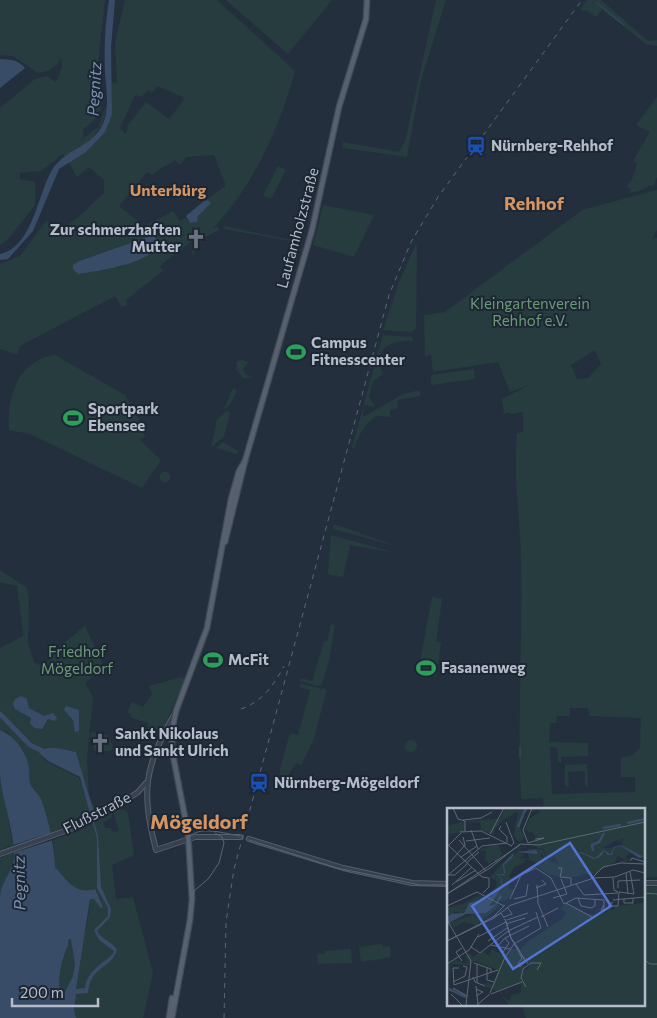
<svg xmlns="http://www.w3.org/2000/svg" width="657" height="1018" viewBox="0 0 657 1018" font-family="Commissioner,sans-serif">
  <style>
    .green { fill: #263c3f; fill-rule: evenodd }
    .water { fill: #394c67; fill-rule: evenodd }
    .pier { fill: #242f3e }
    .lines { fill: none; stroke-linecap: round; stroke-linejoin: round }
    .stream { stroke: #394c67; stroke-width: 1 }
    .river { stroke: #394c67; stroke-width: 5 }
    .minor-tunnel { stroke: #3a4453; stroke-width: 4; stroke-dasharray: 4 2; stroke-linecap: butt }
    .minor-casing { stroke: #565f6c; stroke-width: 6 }
    .major-casing { stroke: #414a57; stroke-width: 7 }
    .minor { stroke: #38414e; stroke-width: 4 }
    .major { stroke: #56606e; stroke-width: 4.5 }
    .tram { stroke: #5a6575; stroke-width: 1 }
    .rail { stroke: #5a6575; stroke-width: 1; stroke-dasharray: 5 5; stroke-linecap: butt }
    .labels { text-anchor: middle; stroke-width: 4; stroke-linejoin: round; paint-order: stroke }
    .poi-label { font-size: 15px; font-weight: bold; fill: #b4bcc9; stroke: #1d2633; text-anchor: start }
    .street-label { font-size: 15px; fill: #b4bcc9; stroke: #1d2633 }
    .park-label { font-size: 15px; fill: #6b9a76; stroke: #1d2633 }
    .water-label { font-size: 16px; font-style: italic; fill: #7c92b1; stroke: #1d2633 }
    .neighbourhood-label { font-size: 16px; font-weight: bold; fill: #d59563; stroke: #1d2633 }
    .quarter-label { font-size: 18px; font-weight: bold; fill: #d59563; stroke: #1d2633 }
    .district-label { font-size: 20px; font-weight: bold; fill: #d59563; stroke: #1d2633 }
    .inset-river { fill: none; stroke: #394c67; stroke-width: 2.5 }
    .inset-road { fill: none; stroke: #5e6776; stroke-width: 1 }
    .view { fill: #5274d3; fill-opacity: 0.15; stroke: #5274d3; stroke-width: 2.5 }
    .inset-edge { fill: none; stroke: #b4bcc9; stroke-width: 2.5 }
  </style>
  <rect width="100%" height="100%" fill="#242f3e"/>
  <g class="green">
    <path d="M0 0H105L98 62 94 72C107 95 106 114 83 129L84 137 77 143 98 127 107 104C104 132 88 144 65 158L63 154 41 171 20 173V179L35 182V205L9 238 0 245V108L35 79 47 76 56 82 62 67 61 57C57 68 49 71 38 73L13 56 0 55Z"/>
    <path d="M125 0H217L295 71C280 127 253 187 212 229L218 226 219 230 202 239 192 257 193 240 160 266 163 271 126 300 127 305 122 307 115 296 20 346 17 355 0 349V264L20 256 46 221 64 227C79 219 91 204 104 193V180L89 167 77 177 68 162 86 152 112 115V82L117 83 115 43ZM157 86 185 98 169 119 146 102 128 125 126 134 120 128 135 95 142 97 148 90 152 93ZM214 155 226 186 204 201 208 200 198 216 197 222 190 223 185 218 180 221 173 211 144 226 119 206 147 172 152 175C160 167 168 166 175 160L180 165 186 157ZM107 251 126 264 120 267 73 265 79 261Z"/>
    <path d="M226 0H332L288 54Z"/>
    <path d="M436 0H446L421 80 407 157 342 148 343 142 399 152 405 141Z"/>
    <path d="M587 0H601L648 41 657 40V46L646 44 602 9 596 17 586 10 583 11 580 9Z"/>
    <path d="M657 97V177L653 187 650 185 642 190 630 193 631 189 627 186 632 179 637 164 633 161 650 132 636 125Z"/>
    <path d="M278 166 286 170 271 199 263 196Z"/>
    <path d="M657 190V230L652 239 657 238V877L643 878V809H544L543 798 521 799C517 719 523 639 521 558 520 516 513 475 517 433L523 432V412L511 414 510 412 504 414 502 399 529 385 510 392 498 362 433 372 431 354 425 357 424 315 445 312 582 210ZM595 350 601 364 588 378 577 379 571 365ZM570 708H588L589 716 641 718 640 748 631 756 621 757V777H635V792L552 794 550 747 557 748 558 762H561V757L588 756V743L549 742 550 723H556L557 716H570Z"/>
    <path d="M323 205 374 215 354 257 313 245Z"/>
    <path d="M224 226 300 242 301 243 225 229Z"/>
    <path d="M415 246H417L416 328 411 332 383 330 399 282Z"/>
    <path d="M383 335 412 337 413 341C392 339 370 349 383 374L373 381 369 396 375 407 364 405 363 417 403 394 420 390V396L398 400 397 408 390 410V417L376 416C364 425 359 435 354 448H352Z"/>
    <path d="M55 355 125 395 142 425 145 436 140 440 161 460 142 488 30 434 9 430C7 397 17 360 55 355Z"/>
    <path d="M242 360 249 362 243 369 245 374 253 378H243L236 369 237 361Z"/>
    <path d="M474 369 475 379 431 385V375Z"/>
    <path d="M233 388 237 390C234 397 231 406 224 409Z"/>
    <path d="M228 410 230 414 224 436 211 448 217 419Z"/>
    <path d="M223 442 238 451 237 454 216 448Z"/>
    <circle cx="165" cy="477" r="5.5"/>
    <path d="M334 524 399 547 333 529Z"/>
    <path d="M331 535 396 553 350 545 343 577 328 574Z"/>
    <path d="M0 570 26 587 29 596 28 644 34 662 43 667 65 642 85 626 104 667 85 683 93 697 87 759 89 795 76 752 47 747 41 750 34 746 47 762 79 778 97 812 51 833 40 797 30 784 29 766 8 732 0 730V648L23 636V632L17 586 0 582ZM27 699 29 708 44 716 31 718 22 713Z"/>
    <path d="M432 597 442 599 436 642H441L436 677 421 671 423 663H432L420 661Z"/>
    <path d="M331 624 335 625 329 661 322 684 317 686 300 681 301 678 312 681 324 641H327Z"/>
    <path d="M182 677 185 679 160 736 148 732V723L130 717 131 714 127 712 132 702 143 707 152 694 149 686Z"/>
    <path d="M300 684 320 688V691L321 688 327 690 313 741 301 765 296 763 280 788V769L290 733 298 735 310 690 299 687Z"/>
    <path d="M92 732 107 735 113 746 111 751H95L90 736Z"/>
    <circle cx="411" cy="746" r="6"/>
    <path d="M587 764 588 786H585V771L568 772 569 786H565V765Z"/>
    <path d="M0 776 13 845 0 850Z"/>
    <path d="M118 809 125 810 128 813 134 855 112 865 116 899 133 897 153 973 143 1018H76C67 989 89 932 90 899L97 900 101 908 100 898 76 890 55 867 53 840 81 830 112 813V817L103 823 105 828H111L112 832 119 831 113 811Z"/>
    <path d="M13 853C15 874 2 879 0 896V858Z"/>
    <path d="M657 886V1018H526L521 1004H643V887Z"/>
    <path d="M72 939 75 964 73 976 66 992 60 993C58 981 60 967 64 956 66 949 69 947 67 940Z"/>
    <path d="M382 944 383 947 390 946 391 957 361 962 359 947Z"/>
    <path d="M351 949 352 963 318 964 317 954H325V951Z"/>
  </g>
  <g class="water">
    <path d="M109 0H115L111 47 112 115 105 132 86 152 59 169 33 231 8 259 0 260V254C32 248 38 194 52 170 65 148 97 147 105 118 109 103 106 87 105 72 104 47 105 24 109 0Z"/>
    <path d="M0 59C11 60 17 59 25 68L0 88Z"/>
    <path d="M208 200 211 203 198 216 197 222 190 223 186 216 204 201Z"/>
    <path d="M151 236 155 237 159 245C146 265 101 270 78 274L73 269V265L79 261Z"/>
    <path d="M21 696 27 699 29 708 44 716 53 713 57 718 55 721 48 719 42 729 35 728 30 724 31 718 15 709 13 703 15 699Z"/>
    <path d="M66 706 79 710V731L75 732 73 720 64 710Z"/>
    <path d="M0 730C14 735 27 753 29 768 30 773 29 779 30 783 32 789 38 793 41 799 49 821 54 844 55 867 68 881 75 895 95 889L103 907 101 908 94 899H90L76 989 85 988C87 971 101 965 113 954L114 951 99 940 94 930 108 916V908L97 888V838L80 777 48 761 39 753C47 743 64 750 76 752L93 809 92 815 98 836 101 887 111 909 110 917 97 931C102 940 112 941 117 950 110 970 91 965 88 993L76 994 74 1010 76 1018H0V896C1 881 13 872 14 857 14 830 3 803 0 776 0 761 0 745 0 730ZM71 939 75 964 73 976 65 992 60 993C58 981 60 967 64 956 66 949 69 947 68 940Z"/>
  </g>
  <path class="pier" d="M51 833 53 840 13 853V845Z"/>
  <g class="lines">
    <g class="stream">
      <path d="M597 3 624 25"/>
      <path d="M520 757V747"/>
    </g>
    <path class="river" d="M0 714 30 745 47 753"/>
    <path class="minor-tunnel" d="M240 837 249 839"/>
    <defs>
      <g id="minor">
        <path d="M174 715C144 768 141 791 156 850L195 837H240"/>
        <path d="M249 839 343 868 412 883 448 884"/>
        <path d="M0 854 79 826 137 793 146 783"/>
        <path d="M643 883H657"/>
      </g>
      <g id="major">
        <path d="M225 542 245 461 312 230 339 107 366 19 367 0"/>
        <path d="M169 1018 172 998"/>
        <path d="M172 1018 190 920 192 899 188 833 172 750V729L176 711 207 628 231 499 239 471 245 461"/>
      </g>
    </defs>
    <use href="#minor" class="minor-casing"/>
    <use href="#major" class="major-casing"/>
    <use href="#minor" class="minor"/>
    <use href="#major" class="major"/>
    <g class="tram">
      <path d="M249 840 337 868 420 885H448"/>
      <path d="M643 893 657 894"/>
      <path d="M193 900 194 891 208 879 219 863 224 843 222 837 215 833"/>
      <path d="M643 959 650 964H657"/>
      <path d="M170 1018 191 910 188 839C197 824 226 834 240 836"/>
    </g>
    <g class="rail">
      <path d="M241 709C262 702 274 685 284 666"/>
      <path d="M224 1018 226 922 234 869 389 295 411 242 438 197 582 0"/>
    </g>
  </g>
  <defs>
    <symbol id="station-bare" viewBox="-9 -9 18 18"><path d="M-3-6H3Q5-6 5-4V2Q5 4 3 4L4.5 6H3L1.5 4h-3L-3 6H-4.5L-3 4Q-5 4-5 2V-4Q-5-6-3-6ZM-3.5-4v3h7v-3ZM-3.5 1v1.5H-2V1ZM2 1v1.5H3.5V1Z" fill="#1a4fb4" stroke="#1d2633" stroke-width="2.5" paint-order="stroke"/></symbol>
    <symbol id="church-bare" viewBox="-9 -9 18 18"><path d="M-1.2-6h2.4v3.5h3.3v2.4h-3.3V6h-2.4V-.1h-3.3v-2.4h3.3Z" fill="#6b7280" stroke="#1d2633" stroke-width="2.5" paint-order="stroke"/></symbol>
    <symbol id="stadium-bare" viewBox="-9 -9 18 18"><path d="M0-5a6.5 5 0 1 0 0 10a6.5 5 0 1 0 0-10ZM-3.5-1.8h7v3.6h-7Z" fill="#2e9e5b" stroke="#1d2633" stroke-width="2.5" paint-order="stroke"/></symbol>
  </defs>
  <g fill-rule="evenodd">
    <use href="#station-bare" x="462" y="132" width="28" height="28"/>
    <use href="#church-bare" x="182" y="225" width="28" height="28"/>
    <use href="#stadium-bare" x="282" y="338" width="28" height="28"/>
    <use href="#stadium-bare" x="59" y="404" width="28" height="28"/>
    <use href="#stadium-bare" x="199" y="646" width="28" height="28"/>
    <use href="#stadium-bare" x="412" y="654" width="28" height="28"/>
    <use href="#church-bare" x="86" y="729" width="28" height="28"/>
    <use href="#station-bare" x="245" y="769" width="28" height="28"/>
  </g>
  <g class="labels">
    <g class="poi-label">
      <text x="491" y="151">Nürnberg-Rehhof</text>
      <text x="181" y="235" text-anchor="end">Zur schmerzhaften<tspan x="181" dy="17">Mutter</tspan></text>
      <text x="311" y="348">Campus<tspan x="311" dy="17">Fitnesscenter</tspan></text>
      <text x="88" y="414">Sportpark<tspan x="88" dy="17">Ebensee</tspan></text>
      <text x="228" y="665">McFit</text>
      <text x="441" y="673">Fasanenweg</text>
      <text x="115" y="739">Sankt Nikolaus<tspan x="115" dy="17">und Sankt Ulrich</tspan></text>
      <text x="274" y="788">Nürnberg-Mögeldorf</text>
    </g>
    <g class="street-label">
      <text transform="translate(298 228) rotate(-75)" y="5">Laufamholzstraße</text>
      <text transform="translate(97 813) rotate(-27)" y="5">Flußstraße</text>
    </g>
    <g class="park-label">
      <text x="530" y="309">Kleingartenverein<tspan x="530" dy="17">Rehhof e.V.</tspan></text>
      <text x="77" y="657">Friedhof<tspan x="77" dy="17">Mögeldorf</tspan></text>
    </g>
    <g class="water-label">
      <text transform="translate(94 89) rotate(-87)" y="6">Pegnitz</text>
      <text transform="translate(19 883) rotate(-91)" y="6">Pegnitz</text>
    </g>
    <g class="neighbourhood-label">
      <text x="168" y="196">Unterbürg</text>
    </g>
    <g class="quarter-label">
      <text x="534" y="210">Rehhof</text>
    </g>
    <g class="district-label">
      <text x="199" y="829">Mögeldorf</text>
    </g>
  </g>
  <g transform="translate(447 808)">
    <rect width="198" height="198" fill="#242f3e"/>
    <path d="M58 0H197V48L192 49 175 37 176 31H173L175 35 170 32 156 40H167L165 46 158 42 156 43 164 47 166 46 167 40 174 38 184 45 186 48 183 45 179 48 180 53 172 55 178 51 170 48 169 53 148 66H135L136 60 134 68 120 70 101 66 90 59 88 54 78 51 77 55 67 59 62 69 65 70 60 75 63 77 68 71 61 80 67 82 65 87 58 93 46 92 52 79 42 89 37 85 42 87 50 77 48 69V72L43 69 65 45 70 41 76 38 80 37 70 42 66 45V47L74 44 77 47 72 50 82 51 81 45 89 44 91 46 95 43 94 49 112 56 107 48 105 51 99 50 96 40 91 44 89 42 82 44 80 41H94L86 37 90 30 86 25 78 22 83 10 93 4 92 1 86 4 82 1 73 12V21L78 29 74 33H70L67 26 71 3 55 13 47 22V27L34 22 33 14H18V24L0 26V18L18 13 53 11 52 15ZM51 36 55 46 49 55 46 52 43 56 38 52 39 43 31 42ZM33 87 40 91 17 100 20 102 15 105 8 104 0 109V100L16 96ZM158 91H160L159 100H164V104L169 98 197 95V197H62L56 190 53 185 56 184 54 187 62 193 64 187 74 185 75 165 83 158 73 142 79 135 115 111 119 105 113 100 119 95 144 107 160 104 159 100V94ZM45 92 53 98 29 117 17 114 7 120 2 115 43 100ZM44 141 58 148 64 141H71L80 156H76L79 157 74 164V174L50 184 38 178 39 174 46 177 51 162 28 153 22 157 4 156 2 169 0 157 10 152 19 156 21 152 18 148 23 145 25 149 36 144 43 148Z" fill="#263c3f"/>
    <path d="M174 37 197 49 192 50 174 38 167 40 166 45 165 47H161L157 43 155 47 151 50 147 51 134 45 117 53 98 52 95 43 90 46 68 44 65 50 57 57 58 64 57 68 51 66 56 72 54 75 57 77 42 98 48 97 53 86 55 89 49 97 39 105 19 106 0 116V109L4 106H0L17 105 22 95 41 90 55 78 53 74 55 72 50 66H57L56 56 68 44 89 42 91 45 95 42 99 52 117 53 134 44 148 50 157 42 164 46 167 39Z" fill="#394c67"/>
    <path class="inset-river" d="M180 15 198 11M71 19 79 0M156 20 174 17M146 43 145 37 152 34 157 25M2 181 19 189"/>
    <path class="inset-road" d="M6 0 11 11 18 13V23M85 0 76 22 81 35 97 30 88 31M16 12 34 10 45 4M59 14 67 35 64 38M54 18 52 21 60 29V34M24 22 31 41M13 24 34 23 65 38M43 26 57 0M12 32 39 63M19 33 43 30M0 36 35 69 42 70V79L36 85M0 39 14 25M14 49 30 38M183 53 185 50 198 54M3 54 18 37 16 29M19 55 32 44M111 60H115L113 69 124 70V78M183 64 187 86M179 65 181 86M1 67H8L20 56M0 68 35 38 60 35M146 70 168 69 186 62 198 65M166 70 167 82 171 84M9 74 29 62M129 76 137 87 171 85M5 77 25 59M90 77 91 95 101 119M89 80 99 76 95 72M171 80V73L193 72M172 84 187 86M0 86 43 60 73 36 92 37 198 14M0 86 73 37M106 90 120 86 114 71M131 90 134 98 144 100 148 98V91M63 91 74 67 89 60 104 70 117 96 129 90 157 92V102H154L157 97M67 91 79 88 81 76M177 91V95H186V90M166 92 198 89M166 94 161 98H171L172 84M119 95 145 109M0 98 30 84 57 98M57 109 65 106 60 99M94 109 111 100M45 110 58 97M58 111 64 130 81 156M58 111 64 130 71 140 78 153 73 159 71 156 75 150 64 130ZM0 112 24 153 19 197M60 112 81 105M59 116 78 110M31 129 59 114M0 133 47 110 64 97 144 71 156 59 174 55 198 56M0 133 54 105 57 110M41 133 60 120M44 137 63 141M51 138 58 130 82 118M24 139 33 145 61 123 91 109M52 139 56 144 62 135 58 130M15 140 9 144 15 153M27 155 44 161V164M0 156 22 142 32 126M12 160H6L7 177 51 162M40 160V172L47 174M26 169 28 174 38 178M6 174 18 168 20 159 16 158M30 175V156M29 178 31 196M79 179 74 170 76 161 84 155H94L90 162M6 180 20 188M29 181 36 184 29 188M43 185 58 149 67 136 94 120 89 104M4 186 15 197M44 186 75 174M30 197 43 186"/>
    <path class="view" d="M123 35 164 98 66 161 25 98Z"/>
    <rect width="198" height="198" class="inset-edge"/>
  </g>
  <path d="M12 998v8h86v-8" fill="none" stroke="#b4bcc9" stroke-width="2.5"/>
  <text x="20" y="998" font-size="15" fill="#b4bcc9" stroke="#1d2633" stroke-width="4" paint-order="stroke">200 m</text>
</svg>
